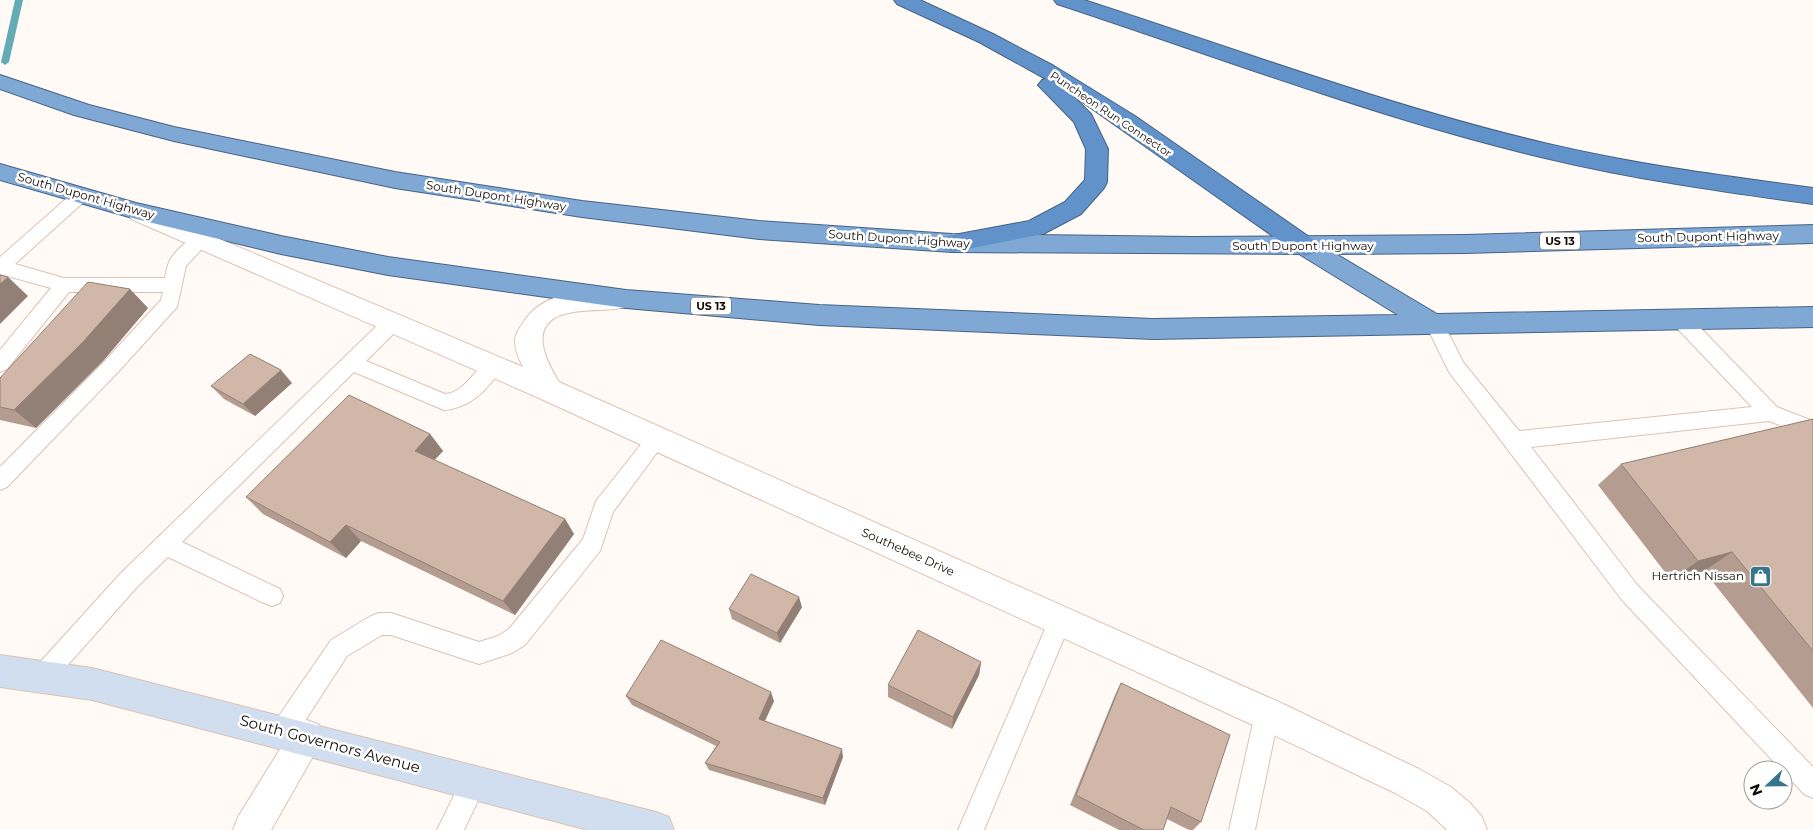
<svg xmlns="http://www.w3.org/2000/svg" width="1813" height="830" viewBox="0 0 1813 830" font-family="Montserrat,sans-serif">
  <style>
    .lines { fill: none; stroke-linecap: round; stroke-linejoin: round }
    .stream { fill: #63acb6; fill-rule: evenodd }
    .service-casing { stroke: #dcc2b3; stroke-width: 2 }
    .minor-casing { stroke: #dcc2b3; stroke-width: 2 }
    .tertiary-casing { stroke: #dcc2b3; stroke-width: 2 }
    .secondary-casing { stroke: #dcc2b3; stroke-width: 2 }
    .trunk-casing { stroke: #466385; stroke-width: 2 }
    .motorway-casing { stroke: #466385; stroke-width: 2 }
    .service { fill: #fff; fill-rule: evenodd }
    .minor { fill: #fff; fill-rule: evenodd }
    .tertiary { fill: #fff; fill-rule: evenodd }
    .secondary { fill: #d0deef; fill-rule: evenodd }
    .trunk { fill: #80a8d4; fill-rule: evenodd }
    .motorway { fill: #6192c9; fill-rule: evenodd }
    .wall { fill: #b49d90 }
    .shaded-wall { fill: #928076 }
    .building { fill: #d1b7a8; stroke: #928076 }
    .labels { text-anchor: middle; stroke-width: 5; stroke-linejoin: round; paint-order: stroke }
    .far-street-label { font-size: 11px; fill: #130b06; stroke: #fff }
    .shield { fill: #fff; stroke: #5a5451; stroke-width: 1 }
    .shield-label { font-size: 11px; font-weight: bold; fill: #130b06 }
    .street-label { font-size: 12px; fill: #130b06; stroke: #fff }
    .poi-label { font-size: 12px; fill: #130b06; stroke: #fff; text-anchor: end }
    .near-street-label { font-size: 15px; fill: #130b06; stroke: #fff }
  </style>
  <rect width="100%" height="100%" fill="#fffaf6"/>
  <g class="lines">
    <path class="stream" d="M15 0H23L9 62 5 65 1 62Z"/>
    <defs>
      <g id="service">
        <path d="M81 189 87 191 89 195 87 199 15 264 64 278H165C166 273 167 267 169 262 175 250 194 232 207 236L210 240 186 266 177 307 118 372 7 487 0 490V467L104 362 161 300 163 292H69L7 369 0 372V350L51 288 0 274V257L75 191Z"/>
        <path d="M1681 313 1688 315 1777 407 1813 421V438L1769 421 1531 447 1638 586 1813 767V798L1804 794 1622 600 1449 372 1426 325 1428 320 1435 318 1442 320 1463 362 1519 431 1752 407 1674 325 1672 320 1674 315Z"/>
        <path d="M393 315 400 317 402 322 400 327 366 361 445 394C471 392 479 353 500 360L503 365C490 388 471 408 444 410L354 372 182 542 280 589 283 596 280 603 272 606 264 603 168 557 137 587 50 685 42 688 34 685 30 677 34 669 121 573 386 317Z"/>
        <path d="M657 431 664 433 667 439 613 512 600 551 525 645 512 653 479 664 391 635H382L347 656 292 741 283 744 274 741 271 732 274 723 331 640 371 616 379 613H391L479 642 498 636 509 629 583 539 596 501 650 433Z"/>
        <path d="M1060 610 1068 613 1071 621 984 830H958L1052 613Z"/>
        <path d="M1267 702 1276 706 1279 714 1255 830H1229L1255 714 1258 706Z"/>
        <path d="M474 769 483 773 487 782 464 830H437L465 773Z"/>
      </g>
      <path id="minor" d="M307 720 319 725 324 737 271 830H233L238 817 295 725Z"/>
      <path id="tertiary" d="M139 205 523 367C519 359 515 350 515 341 515 335 519 328 523 323 540 293 593 283 625 293L629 300 625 307C611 311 597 309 582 311 529 315 538 348 559 382L1279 702 1419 769 1451 787 1470 803 1482 817 1487 830H1447L1427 811 1395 793 1255 726 539 398 131 219 127 213 131 207Z"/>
      <path id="secondary" d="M0 655 92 668 656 812 669 817 674 830H588L92 700 0 687Z"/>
      <path id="trunk" d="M0 75 89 105 174 127 395 172 582 201 759 221 952 234 1192 237 1465 235 1813 225V243L1465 253 1336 254 1437 314 1813 307V327L1153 339 819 325 626 308 388 275 281 254 136 219 0 180V164L136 203 281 236 388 257 626 290 819 305 1153 319 1398 315 1299 254 952 252 759 239 582 217 395 188 174 141 74 115 0 89Z"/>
      <g id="motorway">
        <path d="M894 0H920L993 34 1054 66 1135 116 1315 241 1318 247 1315 253 1306 256 1297 253 1071 94 1091 114 1108 149 1107 182 1104 188 1081 214 1043 234 952 252 943 249 940 243 943 237 1029 221 1065 202 1085 180 1086 149 1074 122 1038 85 1042 80 1046 79 979 42 897 4Z"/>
        <path d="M1054 0H1084C1236 49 1388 106 1544 143 1632 164 1723 176 1813 188V204C1723 192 1633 179 1545 158 1379 119 1219 57 1057 4Z"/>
      </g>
    </defs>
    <use href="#service" class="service-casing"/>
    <use href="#minor" class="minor-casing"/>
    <use href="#tertiary" class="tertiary-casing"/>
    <use href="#secondary" class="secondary-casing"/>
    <use href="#trunk" class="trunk-casing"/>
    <use href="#motorway" class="motorway-casing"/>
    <use href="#service" class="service"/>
    <use href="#minor" class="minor"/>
    <use href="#tertiary" class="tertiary"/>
    <use href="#secondary" class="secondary"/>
    <use href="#trunk" class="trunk"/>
    <use href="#motorway" class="motorway"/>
  </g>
  <g class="wall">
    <path d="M148 308 103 361 36 428 0 420V378Z"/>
    <path d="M292 383 255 416 224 399 211 386Z"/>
    <path d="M1813 419V708L1704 571 1671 580 1598 485 1621 464Z"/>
    <path d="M430 434 443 451 434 460 565 519 574 534 515 615 361 541 346 558 263 514 246 497Z"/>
    <path d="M802 607 780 643 732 619 729 609Z"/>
    <path d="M981 662 979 675 952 729 888 697V685Z"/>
    <path d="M1121 683 1201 822 1193 830H1189L1167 819 1163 830H1119L1070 805 1115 695Z"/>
    <path d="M626 696 774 701 765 721 843 757 825 805 709 770 705 763 716 746 632 705Z"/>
  </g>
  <g class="shaded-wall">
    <path d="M8 277 28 296 0 324V284Z"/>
    <path d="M130 289 148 308 103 361 36 428 14 410Z"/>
    <path d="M281 370 292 383 255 416 243 404Z"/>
    <path d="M430 434 443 451 427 468 415 451Z"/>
    <path d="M565 519 574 534 515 615 503 601Z"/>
    <path d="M346 525 361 541 346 558 330 542Z"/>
    <path d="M1732 552 1704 571 1671 580 1698 561Z"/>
    <path d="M799 597 802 607 780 643 777 633Z"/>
    <path d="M981 662 979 675 952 729 953 717Z"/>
    <path d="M771 692 774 701 762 727 759 719Z"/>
    <path d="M842 749 843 757 825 805 823 798Z"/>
  </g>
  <g class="building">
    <path d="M0 275 8 277 0 284Z"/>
    <path d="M88 282 130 289 83 342 14 410 0 407V378Z"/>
    <path d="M250 354 281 370 243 404 211 386Z"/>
    <path d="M349 395 430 434 415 451 565 519 503 601 346 525 330 542 246 497Z"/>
    <path d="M1813 419V651L1732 552 1698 561 1621 464Z"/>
    <path d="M751 574 799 597 777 633 729 609Z"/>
    <path d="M918 630 981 662 953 717 888 685Z"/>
    <path d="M661 640 771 692 759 719 842 749 823 798 705 763 720 742 626 696Z"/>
    <path d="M1121 683 1230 735 1201 822 1171 807 1163 830H1144L1076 795Z"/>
  </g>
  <defs>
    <symbol id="shop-square" viewBox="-11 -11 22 22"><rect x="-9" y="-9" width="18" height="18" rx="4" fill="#36758a" stroke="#fff"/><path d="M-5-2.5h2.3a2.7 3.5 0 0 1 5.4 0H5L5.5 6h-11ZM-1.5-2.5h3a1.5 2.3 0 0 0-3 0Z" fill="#fff"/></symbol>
  </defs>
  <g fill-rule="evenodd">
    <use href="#shop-square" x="1748" y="564" width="25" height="25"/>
  </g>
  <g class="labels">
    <g class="far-street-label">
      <text transform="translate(1111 114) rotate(34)" y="4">Puncheon Run Connector</text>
    </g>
    <g class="shield">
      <rect x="1540" y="232.5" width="40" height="17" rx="4"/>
      <rect x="691" y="297.5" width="40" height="17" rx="4"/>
    </g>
    <g class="shield-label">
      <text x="1560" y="245">US 13</text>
      <text x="711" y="310">US 13</text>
    </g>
    <g class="street-label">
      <text transform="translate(86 196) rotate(16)" y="4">South Dupont Highway</text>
      <text transform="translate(496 196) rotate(9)" y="4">South Dupont Highway</text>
      <text transform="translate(1708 237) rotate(-1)" y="4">South Dupont Highway</text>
      <text transform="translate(899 239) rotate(4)" y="4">South Dupont Highway</text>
      <text x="1303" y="250">South Dupont Highway</text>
      <text transform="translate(908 552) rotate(24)" y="4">Southebee Drive</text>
    </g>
    <g class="poi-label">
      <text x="1744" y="580">Hertrich Nissan</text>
    </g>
    <g class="near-street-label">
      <text transform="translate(330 744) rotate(15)" y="5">South Governors Avenue</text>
    </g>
  </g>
  <g transform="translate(1768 785) rotate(248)"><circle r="24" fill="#ffffff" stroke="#a19d9b"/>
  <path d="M0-4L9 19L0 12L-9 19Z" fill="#36758a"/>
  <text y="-8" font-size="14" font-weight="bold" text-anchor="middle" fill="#130b06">N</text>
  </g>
</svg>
